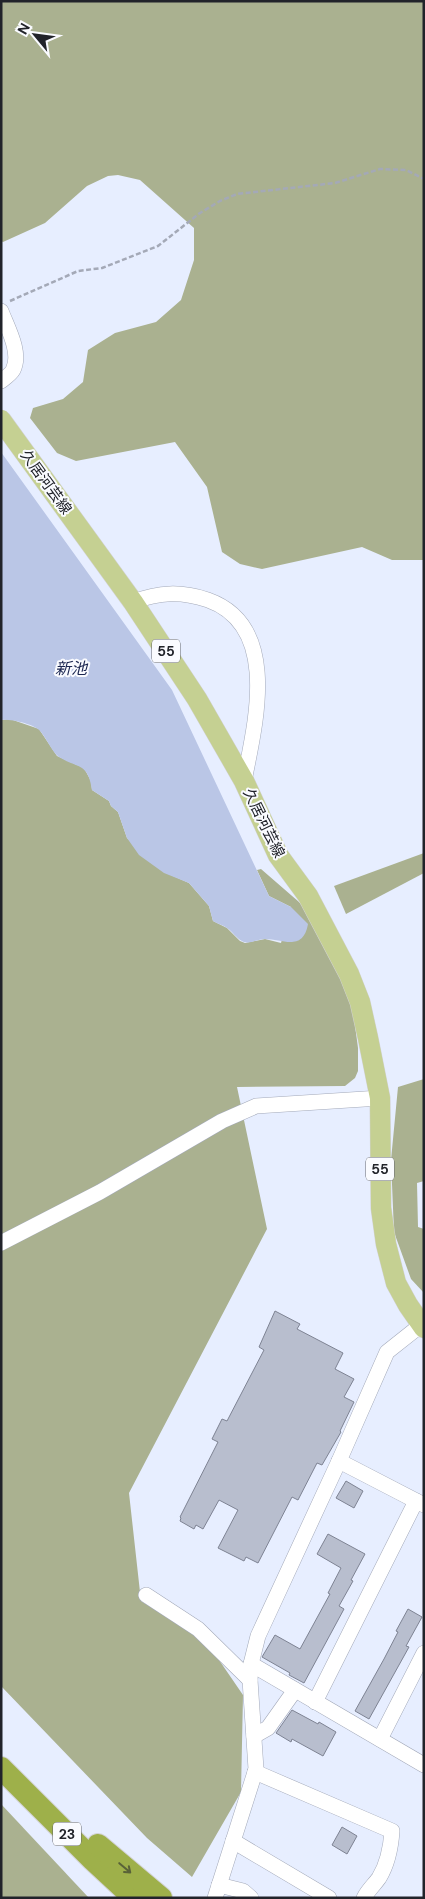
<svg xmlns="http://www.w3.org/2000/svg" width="425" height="1899" viewBox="0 0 425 1899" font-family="'DM Sans','Noto Sans JP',sans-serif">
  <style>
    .forest { fill: #aab190 }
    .water { fill: #bac6e6 }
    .building { fill: #b8bece; stroke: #7e8393 }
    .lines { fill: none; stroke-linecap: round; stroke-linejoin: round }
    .minor-casing { stroke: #a3a9b9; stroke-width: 16 }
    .major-casing { stroke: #d3d3d4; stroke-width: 21 }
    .highway-casing { stroke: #d3d3d4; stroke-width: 24 }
    .path { stroke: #a4a9b7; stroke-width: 2.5; stroke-dasharray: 5 2.5; stroke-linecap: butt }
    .minor { stroke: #fff; stroke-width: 15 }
    .major { stroke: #c5d092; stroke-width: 20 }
    .highway { stroke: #9eb04a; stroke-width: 22 }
    .oneway { stroke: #596238 }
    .labels { text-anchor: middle; stroke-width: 4; stroke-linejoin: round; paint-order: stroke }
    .shield { fill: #fafbff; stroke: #62646a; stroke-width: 1 }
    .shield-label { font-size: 14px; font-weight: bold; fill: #21232a }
    .street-label { font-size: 15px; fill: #21232a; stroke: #fafbff }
    .water-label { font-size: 16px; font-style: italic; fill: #1b2650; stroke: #fafbff }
  </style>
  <rect width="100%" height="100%" fill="#e7eeff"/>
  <g class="forest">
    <path d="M1 1H424V560H392L362 547 262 569 240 564 222 552 207 487 175 442 76 461 57 453 30 418 33 408 63 399 83 382 88 350 115 333 156 322 181 300 194 260V228L140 180 118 175 108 176 87 186 45 223 3 242 1 241Z"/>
    <path d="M10 719 39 729 57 756 84 768 91 781 92 790 109 801 111 806 118 812 127 838 164 872 189 883 209 906 213 921 227 928 240 941 245 943 265 939 281 943 291 907 269 896 257 870 261 869 299 902 318 925 348 990 354 1018 358 1048V1071L355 1078 345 1086 237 1087 267 1229 129 1493 141 1601 206 1641 243 1695 241 1792 192 1877 147 1838 1 1686V720Z"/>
    <path d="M424 853V873L346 914 334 886Z"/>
    <path d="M424 1079V1181L417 1183 418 1227 424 1229V1293L411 1279 394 1232 391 1160 398 1087Z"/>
    <path d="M1 1804 89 1898H1Z"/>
  </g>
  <path class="water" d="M1 452 172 690 269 896 291 907 308 924C303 952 283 939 265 939 257 939 249 945 242 941 236 938 233 932 227 928 223 925 218 924 213 921L209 906 189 883 164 873 139 855 127 838 118 812 111 806 109 801 92 790C88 762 78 769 59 757 52 752 47 739 41 732 35 724 11 719 1 720Z"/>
  <g class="building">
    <path d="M275 1311 300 1324 297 1329 343 1353 335 1369 354 1379 344 1397 354 1402 340 1431 341 1432 322 1465 317 1463 298 1500 292 1497 258 1563 246 1557 244 1561 218 1548 238 1510 219 1500 203 1529 196 1525 194 1529 180 1521 181 1518 180 1517 218 1442 212 1439 222 1419 227 1421 264 1350 259 1347Z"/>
    <path d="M346 1481 363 1491 354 1508 336 1498Z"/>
    <path d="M328 1534 365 1554 351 1580 353 1581 339 1606 344 1609 304 1683 289 1675 290 1673 262 1657 275 1635 300 1649 330 1594 328 1593 341 1568 317 1554Z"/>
    <path d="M408 1609 422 1617 406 1646 409 1647 369 1719 355 1711 384 1659 398 1632 396 1631Z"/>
    <path d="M292 1710 318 1724 319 1722 336 1732 323 1756 292 1739 291 1742 276 1733Z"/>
    <path d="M342 1827 357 1836 347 1854 332 1845Z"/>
  </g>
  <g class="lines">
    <defs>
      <g id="minor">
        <path d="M1 311C7 327 22 353 13 370 11 374 5 378 1 381"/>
        <path d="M133 602C159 592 181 591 208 600 281 626 255 725 244 781"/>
        <path d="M1 1243 100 1192 222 1121 256 1106 380 1098"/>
        <path d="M339 1461 424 1505"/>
        <path d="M146 1595 198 1629 250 1680"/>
        <path d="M251 1664 424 1765"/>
        <path d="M315 1702 416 1501"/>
        <path d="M254 1736 268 1728 295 1690"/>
        <path d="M380 1739 424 1653"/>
        <path d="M255 1772 392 1831C391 1846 387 1865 379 1878 374 1885 368 1890 364 1898"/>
        <path d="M233 1841 329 1898"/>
        <path d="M219 1885 243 1891 251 1898"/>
        <path d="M215 1898 256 1769 250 1680 251 1664 258 1636 339 1461 387 1352 421 1325"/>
      </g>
      <path id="major" d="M1 420 133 602 197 699 244 781 278 855 308 896 349 974 360 1002 368 1038 380 1098 381 1208 386 1244 396 1283 408 1305 424 1328"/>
      <g id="highway">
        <path d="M1 1768 93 1860 134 1898"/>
        <path d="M98 1845 161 1898"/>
      </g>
    </defs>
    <use href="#minor" class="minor-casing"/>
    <use href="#major" class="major-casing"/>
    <use href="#highway" class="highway-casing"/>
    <path class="path" d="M10 301 78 271 102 268 158 246 200 213 220 201 237 194 335 183 380 169 406 170 424 179"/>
    <use href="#minor" class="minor"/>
    <use href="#major" class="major"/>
    <use href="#highway" class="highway"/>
  </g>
  <defs><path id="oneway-shaft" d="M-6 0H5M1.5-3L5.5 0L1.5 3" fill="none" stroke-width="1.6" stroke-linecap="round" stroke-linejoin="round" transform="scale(1.25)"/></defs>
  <use class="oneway" href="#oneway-shaft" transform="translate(125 1868) rotate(40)"/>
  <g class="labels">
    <g class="shield">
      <rect x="152" y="639.5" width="28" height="23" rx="4"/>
      <rect x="366" y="1157.5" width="28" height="23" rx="4"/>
      <rect x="53" y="1822.5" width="28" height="23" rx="4"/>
    </g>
    <g class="shield-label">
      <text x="166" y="656">55</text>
      <text x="380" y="1174">55</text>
      <text x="67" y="1839">23</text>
    </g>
    <g class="street-label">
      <text transform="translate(46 482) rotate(54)" y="5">久居河芸線</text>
      <text transform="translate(264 823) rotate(64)" y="5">久居河芸線</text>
    </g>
    <g class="water-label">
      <text x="71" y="674">新池</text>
    </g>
  </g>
  <rect width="425" height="1899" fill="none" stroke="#21232a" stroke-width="5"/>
  <g transform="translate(35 35) rotate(299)" stroke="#fafbff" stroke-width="4" paint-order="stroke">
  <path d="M0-4L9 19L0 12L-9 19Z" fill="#21232a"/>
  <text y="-8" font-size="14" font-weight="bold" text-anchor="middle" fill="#21232a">N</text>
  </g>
</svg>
